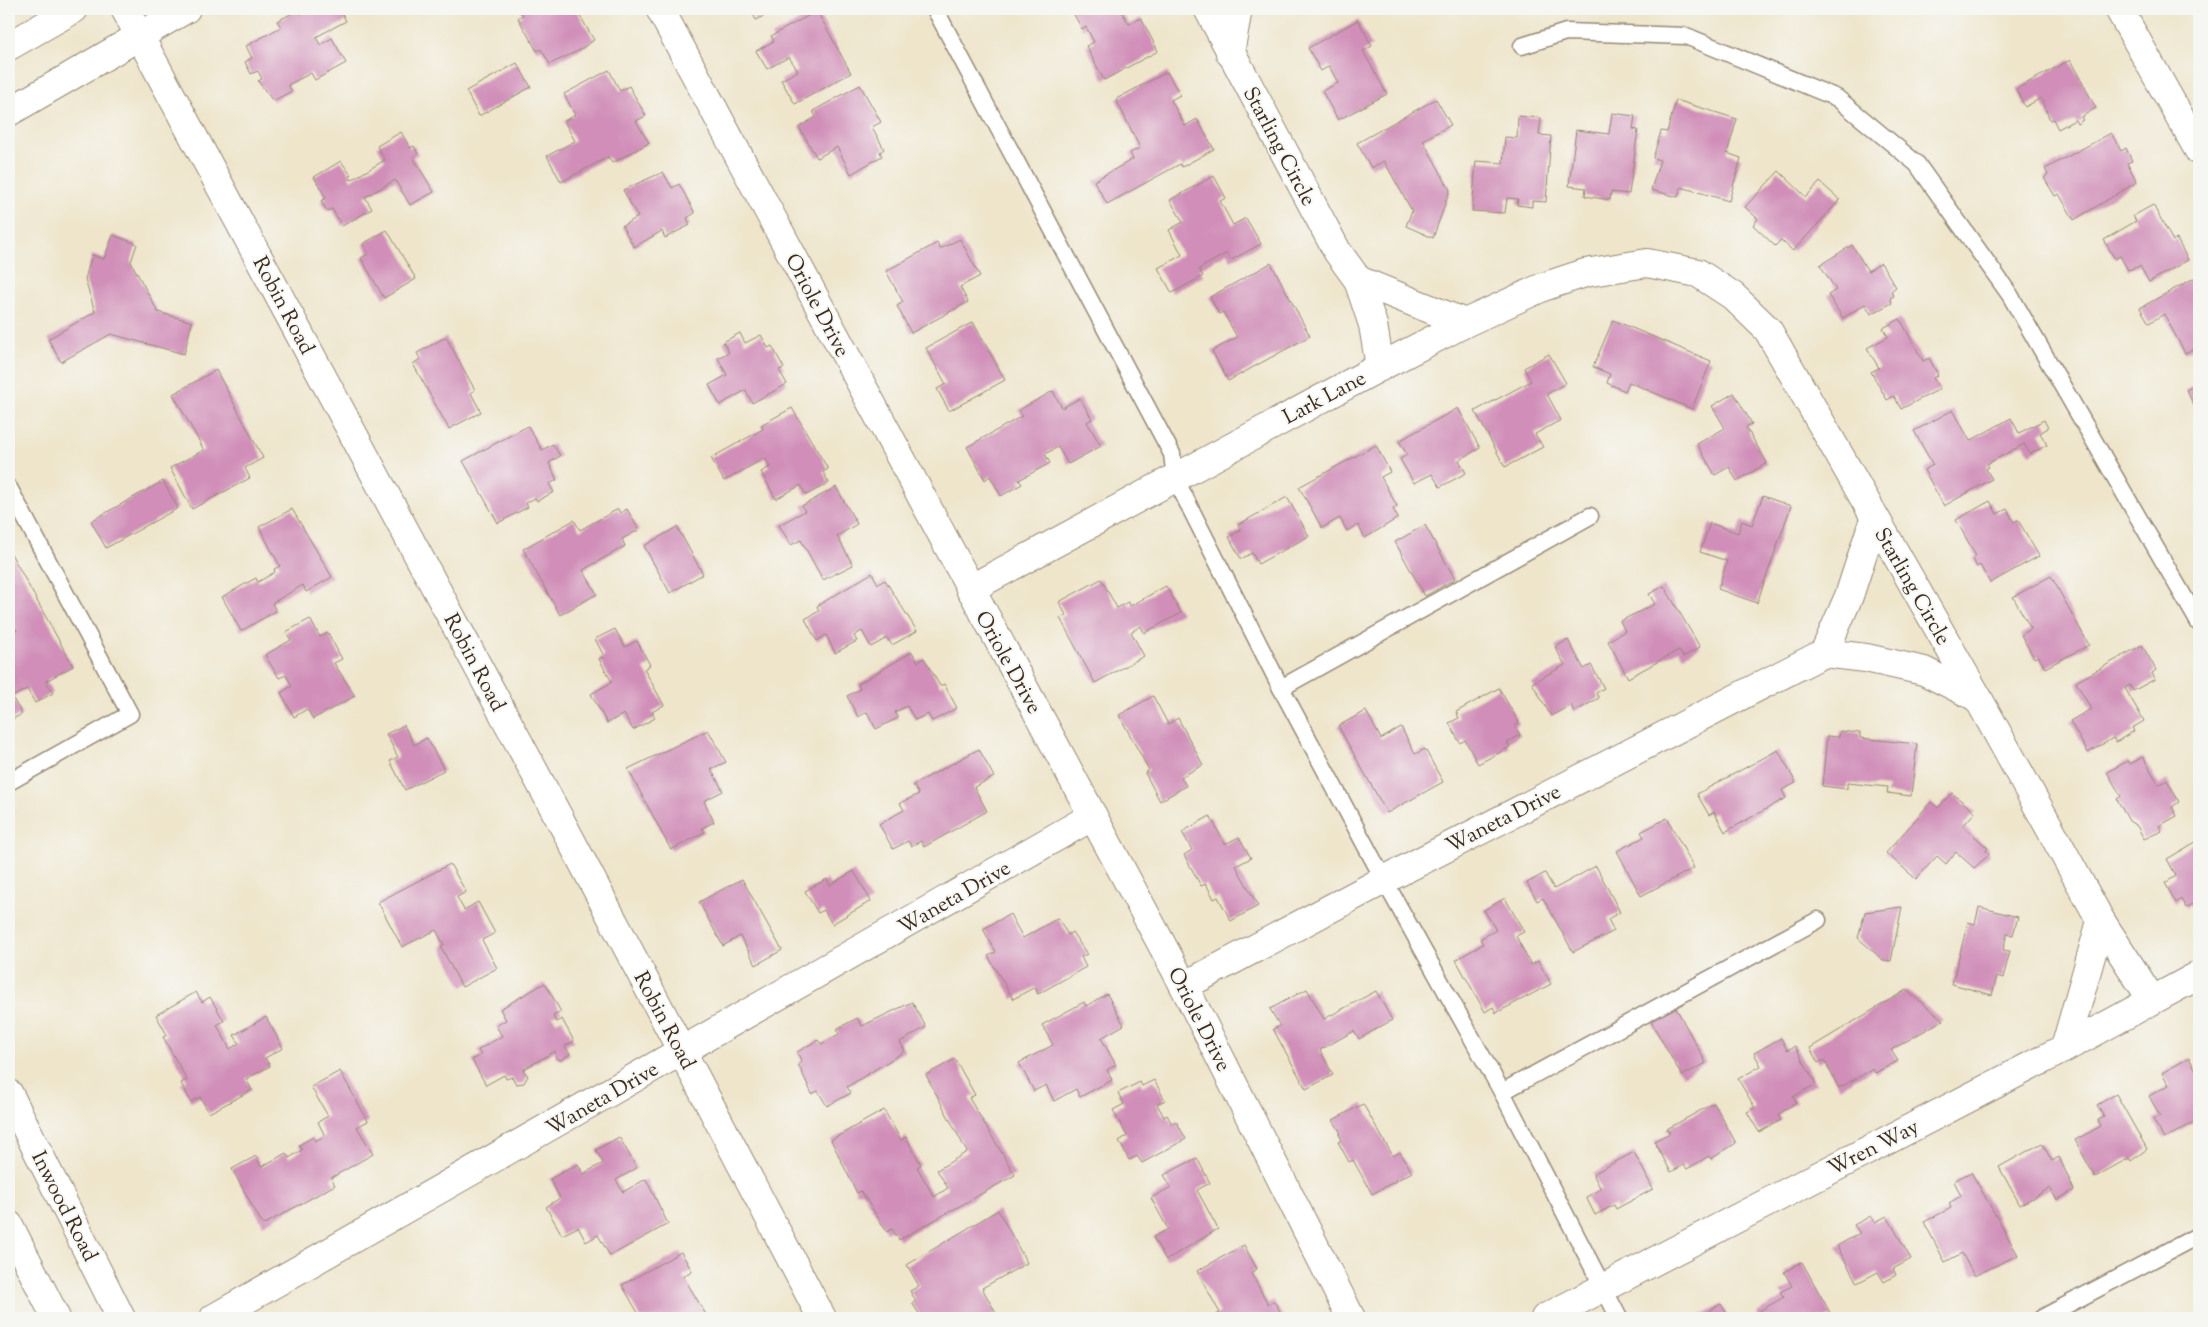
<svg xmlns="http://www.w3.org/2000/svg" width="2208" height="1327" viewBox="0 0 2208 1327" font-family="'Sorts Mill Goudy',serif">
  <style>
    .building { fill: #d08eb8 }
    .lines { fill: none; stroke-linecap: round; stroke-linejoin: round }
    .service-casing { stroke: #948874; stroke-width: 19 }
    .minor-casing { stroke: #948874; stroke-width: 30 }
    .secondary-casing { stroke: #948874; stroke-width: 30 }
    .service { stroke: #fff; stroke-width: 16 }
    .minor { stroke: #fff; stroke-width: 28 }
    .secondary { stroke: #fff; stroke-width: 28 }
    .labels { text-anchor: middle; stroke-width: 4; stroke-linejoin: round; paint-order: stroke }
    .street-label { font-size: 21px; fill: #3b2a1e; stroke: #f6f6f2 }
  </style>
  <rect width="100%" height="100%" fill="#f6f6f2"/>
  <filter id="ink" filterUnits="userSpaceOnUse"><feTurbulence type="fractalNoise" baseFrequency=".02" numOctaves="2"/><feDisplacementMap in="SourceGraphic" scale="10" xChannelSelector="R" yChannelSelector="G"/><feConvolveMatrix kernelMatrix="1 2 1 2 8 2 1 2 1" color-interpolation-filters="sRGB"/></filter>
  <filter id="wash" filterUnits="userSpaceOnUse"><feTurbulence type="fractalNoise" baseFrequency=".0096" numOctaves="4" result="noise"/><feDisplacementMap in="SourceGraphic" scale="20" xChannelSelector="R" yChannelSelector="G"/><feGaussianBlur stdDeviation="1.12" result="paint"/><feColorMatrix in="noise" values="0 0 0 0 0 0 0 0 0 0 0 0 0 0 0 0 0 1.4 0 .05"/><feComposite in="paint" operator="in"/></filter>
  <g filter="url(#wash)">
    <rect width="100%" height="100%" fill="#eee5cb"/>
    <g id="blocks">
      <g class="building">
        <path d="M310 9H340L346 21 316 37 320 45 332 38 346 63 315 80 311 73 288 85 292 91 273 101 258 81 262 79 258 71 251 74 245 62 252 58 246 46 281 27 277 21 299 10 301 14Z"/>
        <path d="M519 9H576L594 40 578 51 550 64 541 49 537 51 518 18 523 15Z"/>
        <path d="M750 9H777L756 20Z"/>
        <path d="M1071 9H1120L1129 24 1141 18 1158 51 1104 80 1086 46 1094 42 1086 27 1082 29Z"/>
        <path d="M817 11 851 73 795 104 781 80 798 71 789 57 767 69 756 51 774 41 771 36Z"/>
        <path d="M1358 20 1372 46 1363 51 1387 94 1338 120 1322 91 1338 83 1329 66 1321 71 1308 48Z"/>
        <path d="M2070 60 2096 108 2081 117 2083 120 2077 124 2075 120 2058 129 2053 119 2050 120 2041 98 2025 107 2016 89Z"/>
        <path d="M517 63 531 87 479 116 466 91Z"/>
        <path d="M609 70 620 91 629 86 646 116 636 121 649 143 612 163 608 157 561 182 547 156 575 141 564 121 575 115 564 94Z"/>
        <path d="M1167 72 1180 95 1171 100 1185 126 1197 119 1214 149 1182 167 1180 164 1107 204 1094 181 1133 159 1130 153 1140 148 1116 99Z"/>
        <path d="M860 85 881 122 872 127 884 149 880 152 882 156 851 174 837 147 817 158 799 127 816 117 813 111Z"/>
        <path d="M1436 99 1451 125 1423 140 1450 190 1433 238 1406 226 1412 211 1384 161 1371 168 1357 143Z"/>
        <path d="M1676 100 1737 119 1727 153 1741 158 1729 201 1681 187 1678 197 1651 190 1660 160 1653 158 1661 131 1667 132Z"/>
        <path d="M1612 113 1635 116 1633 129 1638 130 1629 194 1611 192 1610 200 1585 196 1586 188 1569 186 1576 130 1609 134Z"/>
        <path d="M1518 116 1541 118 1539 135 1551 136 1546 202 1532 201V207L1517 205 1518 199 1507 198 1505 213 1472 211 1476 161 1503 163 1505 137 1517 138Z"/>
        <path d="M401 132 410 148 414 146 418 154 413 157 434 192 410 205 395 180 365 197 372 209 342 226 332 209 327 211 321 201 326 198 314 177 341 161 351 175 349 176 351 180 385 160 377 146Z"/>
        <path d="M2111 133 2121 151 2126 148 2132 161 2127 163 2137 182 2074 220 2059 194 2055 196 2044 178 2048 175 2045 169Z"/>
        <path d="M1779 171 1806 197 1820 182 1840 200 1793 251 1781 240 1775 246 1753 225 1758 219 1745 207Z"/>
        <path d="M663 172 672 188 679 184 695 213 687 218 690 225 665 238 662 231 634 247 622 226 638 217 623 190Z"/>
        <path d="M1214 176 1226 198 1220 201 1233 225 1246 218 1261 244 1231 260 1227 253 1199 269 1203 276 1172 293 1158 268 1182 255 1169 230 1183 222 1170 200Z"/>
        <path d="M2153 205 2173 241 2177 239 2188 260 2149 282 2140 266 2128 270 2120 256 2115 259 2104 240 2136 221 2133 216Z"/>
        <path d="M387 230 416 279 384 298 361 258 369 253 363 244Z"/>
        <path d="M113 235 137 244 131 262 158 312 192 322 184 354 111 334 61 362 48 339 95 312 85 279 92 255 104 259Z"/>
        <path d="M960 239 980 276 960 287 968 302 911 333 897 306 903 302 886 271 937 243 940 249Z"/>
        <path d="M1852 245 1868 271 1881 263 1896 287 1891 291 1894 296 1890 298 1892 303 1871 314 1865 304 1843 318 1828 295 1836 290 1820 265Z"/>
        <path d="M1271 263 1310 336 1228 381 1212 351 1237 337 1223 312 1219 314 1210 297Z"/>
        <path d="M2196 277 2199 283V346L2185 353 2164 314 2149 323 2140 308Z"/>
        <path d="M1900 319 1923 361 1929 358 1938 375 1933 378 1940 389 1901 409 1894 396 1887 400 1871 372 1879 368 1867 348 1888 337 1883 328Z"/>
        <path d="M1613 320 1711 361 1692 409 1629 382 1625 391 1607 383 1610 374 1593 367Z"/>
        <path d="M973 322 1005 380 949 411 937 389 946 384 926 348Z"/>
        <path d="M740 333 745 343 761 335 768 348 772 346 784 368 779 370 787 384 752 403 746 390 720 405 709 385 727 375 718 358 729 352 723 342Z"/>
        <path d="M446 337 475 390 471 393 481 412 449 429 413 364 420 359 417 353Z"/>
        <path d="M1549 354 1566 383 1547 394 1561 420 1535 434 1543 447 1505 467 1475 411 1531 381 1524 368Z"/>
        <path d="M216 370 263 458 245 468 250 478 192 509 170 468 204 450 173 394Z"/>
        <path d="M2199 375V414L2186 390 2199 383 2196 377Z"/>
        <path d="M1053 391 1062 408 1080 398 1092 419 1087 422 1101 446 1068 464 1058 447 1045 454 1050 463 1019 480 1022 484 1001 496 990 476 985 480 967 447 1022 416 1019 410Z"/>
        <path d="M1734 393 1752 424 1746 427 1767 463 1737 481 1729 467 1715 475 1697 444 1725 428 1712 406Z"/>
        <path d="M792 408 828 469 823 472 829 483 806 495 801 485 776 499 761 472 770 467 765 458 724 481 711 458 763 429 761 425Z"/>
        <path d="M1458 408 1480 448 1459 460 1466 473 1440 487 1432 474 1414 483 1400 459 1407 455 1399 441Z"/>
        <path d="M1953 410 1970 441 2011 418 2019 433 2044 420 2048 428 2040 433 2047 445 2030 454 2024 444 1987 464 1989 467 1986 469 1992 479 1944 506 1924 470 1933 465 1914 431Z"/>
        <path d="M528 426 542 450 553 444 560 456 549 463 557 480 549 484 554 492 537 501 535 498 526 503 528 507 498 523 463 461Z"/>
        <path d="M1376 445 1390 472 1381 477 1397 506 1393 509 1398 518 1365 538 1358 525 1347 531 1340 518 1322 528 1299 487Z"/>
        <path d="M163 481 178 508 106 548 91 521Z"/>
        <path d="M836 487 857 524 837 536 853 565 823 580 801 540 791 545 779 525 805 511 802 506Z"/>
        <path d="M1763 496 1791 506 1757 603 1718 589 1727 561 1700 552 1710 523 1738 533 1742 521 1752 525Z"/>
        <path d="M1287 497 1309 536 1258 564 1252 553 1241 559 1229 537 1241 530 1238 525Z"/>
        <path d="M1990 501 1997 514 2007 509 2014 522 2018 520 2039 556 1990 583 1980 565 1977 567 1973 559 1976 556 1956 520Z"/>
        <path d="M292 509 332 577 306 592 303 585 272 603 276 611 241 631 222 597 256 578 258 582 275 572 274 569 280 566 259 527Z"/>
        <path d="M618 509 620 513 627 509 639 530 622 539 625 546 583 570 597 594 560 615 523 549 574 520 580 530Z"/>
        <path d="M1425 525 1455 579 1425 596 1395 542Z"/>
        <path d="M677 527 703 574 670 593 644 546Z"/>
        <path d="M9 550 73 666 46 681 53 693 35 703 27 689 12 697 22 714 9 721V635L17 630 9 615Z"/>
        <path d="M872 573 878 584 885 580 917 631 892 645 887 638 871 647 862 631 854 636 857 641 835 653 826 635 817 641 805 619 819 611 817 606Z"/>
        <path d="M2051 576 2089 645 2045 668 2038 656 2034 658 2021 635 2031 629 2013 597Z"/>
        <path d="M1101 579 1117 608 1128 602 1130 606 1166 586 1181 613 1144 633 1141 626 1131 632 1144 656 1095 683 1060 618 1066 615 1059 602Z"/>
        <path d="M1664 586 1700 647 1683 657 1679 650 1628 678 1608 641 1625 631 1620 621 1655 604 1649 594Z"/>
        <path d="M310 619 320 637 328 633 342 659 334 663 355 696 313 719 307 709 294 717 281 693 292 686 286 675 279 678 265 655 291 640 286 632Z"/>
        <path d="M615 629 625 647 637 641 650 665 644 669 664 705 652 712 655 718 633 730 624 714 607 723 591 694 612 682 599 659 604 656 595 639Z"/>
        <path d="M1568 640 1584 669 1591 665 1604 688 1596 693 1599 698 1574 712 1571 705 1551 716 1532 683 1565 665 1555 647Z"/>
        <path d="M2142 645 2156 670 2152 673 2155 679 2133 691 2130 685 2125 688 2144 721 2132 728 2134 731 2116 742 2113 738 2088 753 2070 721 2091 709 2076 682Z"/>
        <path d="M912 652 918 662 924 658 940 686 944 684 957 708 932 721 928 714 915 720 907 706 895 712 898 718 876 729 867 712 858 717 847 696 860 689 858 684Z"/>
        <path d="M1499 688 1519 723 1515 726 1520 735 1507 743 1510 747 1478 764 1465 740 1460 743 1449 723 1459 718 1456 712Z"/>
        <path d="M1153 696 1168 724 1178 718 1203 765 1181 777 1186 786 1160 801 1145 773 1149 770 1119 715Z"/>
        <path d="M1366 711 1381 739 1401 727 1415 754 1425 749 1443 782 1387 813 1338 726Z"/>
        <path d="M404 725 414 745 427 738 444 770 405 790 390 761 398 757 386 734Z"/>
        <path d="M708 730 726 762 711 769 723 791 704 801 714 822 702 828 705 832 671 850 628 769Z"/>
        <path d="M1840 731 1860 733V738L1917 744 1911 796 1887 793 1888 787 1847 783V789L1822 786 1827 736 1839 737Z"/>
        <path d="M979 749 994 777 974 787 987 811 924 847 921 841 911 846 908 841 893 849 879 824 904 810 900 803 919 794 913 785Z"/>
        <path d="M1778 750 1796 783 1782 790 1786 798 1725 832 1714 812 1709 815 1697 794Z"/>
        <path d="M2143 757 2159 785 2167 780 2179 802 2172 807 2177 816 2159 826 2162 831 2144 839 2137 826 2129 821 2117 799 2121 796 2107 772 2128 761 2130 764Z"/>
        <path d="M1952 793 1975 812 1963 826 1988 848 1986 851 1990 854 1974 868 1956 852 1946 864 1937 856 1916 879 1886 853 1931 802 1938 808Z"/>
        <path d="M1210 816 1225 844 1239 837 1251 858 1236 866 1258 906 1231 921 1218 897 1214 899 1206 884 1201 886 1184 855 1192 850 1182 832Z"/>
        <path d="M1667 818 1694 868 1641 896 1617 851 1644 837 1641 832Z"/>
        <path d="M2199 840V917L2193 904 2186 908 2181 899 2176 903 2165 883 2176 876 2167 859Z"/>
        <path d="M450 864 466 892 457 897 464 910 478 902 495 933 482 940 497 968 462 987 441 947 444 945 436 930 402 947 378 902Z"/>
        <path d="M1596 866 1620 912 1608 919 1614 931 1573 952 1543 898 1537 901 1527 883 1545 873 1554 889Z"/>
        <path d="M854 871 871 901 832 924 824 910 818 913 805 891 827 879 830 885Z"/>
        <path d="M742 879 782 950 756 965 740 936 723 946 699 902Z"/>
        <path d="M1505 898 1524 932 1516 936 1531 965 1538 961 1551 984 1496 1013 1493 1007 1485 1012 1456 960 1483 944 1480 939 1496 930 1484 910Z"/>
        <path d="M1902 907 1891 961 1883 960 1858 938 1865 912Z"/>
        <path d="M1979 907 2018 917 2013 935 2007 934 2003 950 2010 951 2003 978 1997 976 1992 995 1952 984 1968 922 1975 924Z"/>
        <path d="M1010 914 1023 938 1058 918 1068 935 1072 932 1087 954 1081 957 1086 967 1038 994 1035 987 1013 999 988 956 996 952 983 929Z"/>
        <path d="M545 983 561 1012 553 1016 556 1022 562 1019 574 1041 565 1046 570 1054 561 1060 556 1058 555 1051 523 1070 528 1076 524 1083 516 1084 512 1077 506 1079 504 1075 486 1085 472 1060 481 1055 478 1050 502 1036 496 1026 506 1020 500 1009Z"/>
        <path d="M1307 989 1324 1019 1376 991 1392 1020 1359 1039 1354 1031 1320 1050 1333 1075 1306 1089 1273 1029 1280 1026 1270 1009Z"/>
        <path d="M1906 990 1943 1020 1891 1050 1898 1061 1875 1073 1873 1069 1839 1088 1824 1060 1818 1063 1810 1048Z"/>
        <path d="M196 992 202 1002 210 997 224 1021 217 1025 230 1049 239 1043 234 1035 266 1017 283 1048 265 1058 270 1066 246 1079 252 1090 209 1113 200 1097 191 1102 181 1083 187 1080 163 1037 167 1035 156 1015Z"/>
        <path d="M1107 994 1124 1025 1101 1038 1116 1065 1107 1070 1112 1080 1080 1097 1076 1089 1054 1101 1046 1085 1034 1091 1019 1063 1053 1045 1042 1025 1084 1002 1086 1006Z"/>
        <path d="M912 1002 926 1027 900 1042 905 1051 847 1087 851 1093 827 1106 818 1091 812 1094 798 1064 802 1062 797 1052 818 1040 821 1044 839 1034 837 1029 857 1018 862 1026Z"/>
        <path d="M1675 1006 1706 1063 1682 1076 1650 1020Z"/>
        <path d="M1781 1038 1787 1050 1795 1046 1816 1084 1793 1097 1796 1102 1778 1115 1781 1120 1759 1132 1747 1112 1755 1108 1738 1079 1761 1066 1754 1053Z"/>
        <path d="M2189 1058 2199 1075V1130L2196 1125 2198 1120 2164 1139 2153 1119 2160 1116 2149 1096 2169 1085 2162 1073Z"/>
        <path d="M955 1059 975 1095 969 1098 1015 1175 899 1240 892 1229 887 1232 861 1191 857 1193 831 1140 884 1110 901 1140 906 1137 921 1165 917 1167 934 1197 948 1188 937 1170 967 1152 926 1075Z"/>
        <path d="M340 1071 368 1121 357 1127 373 1154 331 1178 335 1185 263 1225 232 1169 256 1156 261 1167 286 1153 289 1158 302 1150 299 1145 313 1137 315 1141 325 1136 318 1122 328 1116 311 1087Z"/>
        <path d="M1154 1080 1165 1100 1157 1104 1164 1117 1167 1115 1172 1124 1176 1121 1186 1139 1142 1163 1137 1156 1129 1160 1119 1141 1127 1136 1113 1110 1124 1104 1118 1093 1140 1082 1142 1086Z"/>
        <path d="M2116 1094 2147 1149 2131 1161 2129 1158 2095 1177 2075 1140 2101 1126 2098 1120 2104 1117 2097 1105Z"/>
        <path d="M1714 1103 1736 1143 1711 1159 1709 1156 1687 1169 1684 1165 1671 1172 1654 1141 1670 1133 1667 1129Z"/>
        <path d="M1363 1104 1393 1156 1400 1152 1412 1172 1372 1194 1353 1160 1349 1162 1338 1142 1342 1140 1339 1134 1341 1133 1333 1120Z"/>
        <path d="M619 1137 637 1168 616 1180 623 1192 646 1179 668 1224 610 1256 598 1235 586 1242 578 1227 562 1235 546 1207 560 1198 550 1179 578 1164 583 1174 603 1163 596 1150Z"/>
        <path d="M2042 1143 2052 1161 2059 1157 2074 1190 2057 1200 2050 1188 2020 1205 1999 1167Z"/>
        <path d="M1634 1152 1653 1189 1616 1209 1614 1205 1595 1215 1586 1197 1601 1189 1593 1174Z"/>
        <path d="M1197 1158 1210 1183 1197 1190 1218 1229 1166 1260 1153 1237 1168 1229 1151 1198 1171 1187 1164 1175Z"/>
        <path d="M1971 1172 2018 1255 1974 1276 1962 1253 1945 1262 1924 1222 1951 1208 1949 1203 1961 1196 1954 1181Z"/>
        <path d="M998 1210 1027 1263 982 1288 996 1313 987 1318H922L912 1303 916 1301 910 1291 919 1286 907 1265Z"/>
        <path d="M1871 1216 1875 1222 1887 1216 1911 1259 1893 1269 1896 1275 1884 1282 1878 1272 1857 1283 1837 1246 1860 1233 1854 1225Z"/>
        <path d="M1244 1245 1257 1269 1251 1273 1268 1304 1274 1301 1284 1318H1210L1220 1313 1197 1271Z"/>
        <path d="M681 1252 692 1271 683 1276 708 1318H641L622 1285Z"/>
        <path d="M1802 1262 1833 1318H1759L1756 1313 1784 1297 1780 1292 1792 1286 1784 1272Z"/>
        <path d="M1721 1304 1729 1318H1703L1701 1315Z"/>
      </g>
    </g>
  </g>
  <g filter="url(#ink)">
    <use href="#blocks" fill-opacity="0" stroke="#948874" stroke-width="1"/>
    <g class="lines">
      <defs>
        <g id="service">
          <path d="M935 9 1172 454 1175 478 1281 688 1384 880 1502 1092 1619 1318"/>
          <path d="M1522 46 1566 32 1686 36 1837 98 1917 164 2010 295 2199 623"/>
          <path d="M9 488 130 714 9 782"/>
          <path d="M1281 688 1590 516"/>
          <path d="M1502 1092 1818 920"/>
          <path d="M2042 1318 2199 1235"/>
        </g>
        <g id="minor">
          <path d="M125 9 564 827 822 1318"/>
          <path d="M660 9 1184 986 1351 1318"/>
          <path d="M1208 9 1337 251 1358 280 1373 325 1380 367"/>
          <path d="M2119 9 2199 151"/>
          <path d="M1230 53 1238 9"/>
          <path d="M1358 280 1465 323"/>
          <path d="M970 589 1380 367 1465 323 1543 287 1585 273 1647 263 1698 273 1733 296 1768 330 1978 698 2101 921 2152 1000"/>
          <path d="M1824 653 1849 596 1874 519"/>
          <path d="M1184 986 1384 880 1824 653 1866 658 1924 671 1978 698"/>
          <path d="M2065 1048 2101 921"/>
          <path d="M214 1318 1093 816"/>
          <path d="M1545 1318 2065 1048 2199 975"/>
        </g>
        <g id="secondary">
          <path d="M9 46 74 9"/>
          <path d="M9 112 186 9"/>
          <path d="M9 1094 121 1318"/>
          <path d="M9 1225 56 1318"/>
        </g>
      </defs>
      <use href="#service" class="service-casing"/>
      <use href="#minor" class="minor-casing"/>
      <use href="#secondary" class="secondary-casing"/>
      <use href="#service" class="service"/>
      <use href="#minor" class="minor"/>
      <use href="#secondary" class="secondary"/>
    </g>
  </g>
  <g class="labels">
    <g class="street-label">
      <text transform="translate(1280 146) rotate(62)" y="7">Starling Circle</text>
      <text transform="translate(284 305) rotate(62)" y="7">Robin Road</text>
      <text transform="translate(818 305) rotate(62)" y="7">Oriole Drive</text>
      <text transform="translate(1324 397) rotate(-28)" y="7">Lark Lane</text>
      <text transform="translate(1913 586) rotate(60)" y="7">Starling Circle</text>
      <text transform="translate(475 662) rotate(62)" y="7">Robin Road</text>
      <text transform="translate(1009 662) rotate(61)" y="7">Oriole Drive</text>
      <text transform="translate(1503 818) rotate(-27)" y="7">Waneta Drive</text>
      <text transform="translate(954 897) rotate(-30)" y="7">Waneta Drive</text>
      <text transform="translate(1200 1019) rotate(63)" y="7">Oriole Drive</text>
      <text transform="translate(665 1020) rotate(62)" y="7">Robin Road</text>
      <text transform="translate(602 1098) rotate(-30)" y="7">Waneta Drive</text>
      <text transform="translate(1873 1147) rotate(-27)" y="7">Wren Way</text>
      <text transform="translate(65 1206) rotate(63)" y="7">Inwood Road</text>
    </g>
  </g>
  <rect width="2208" height="1327" fill="none" stroke="#f6f6f2" stroke-width="30"/>
</svg>
